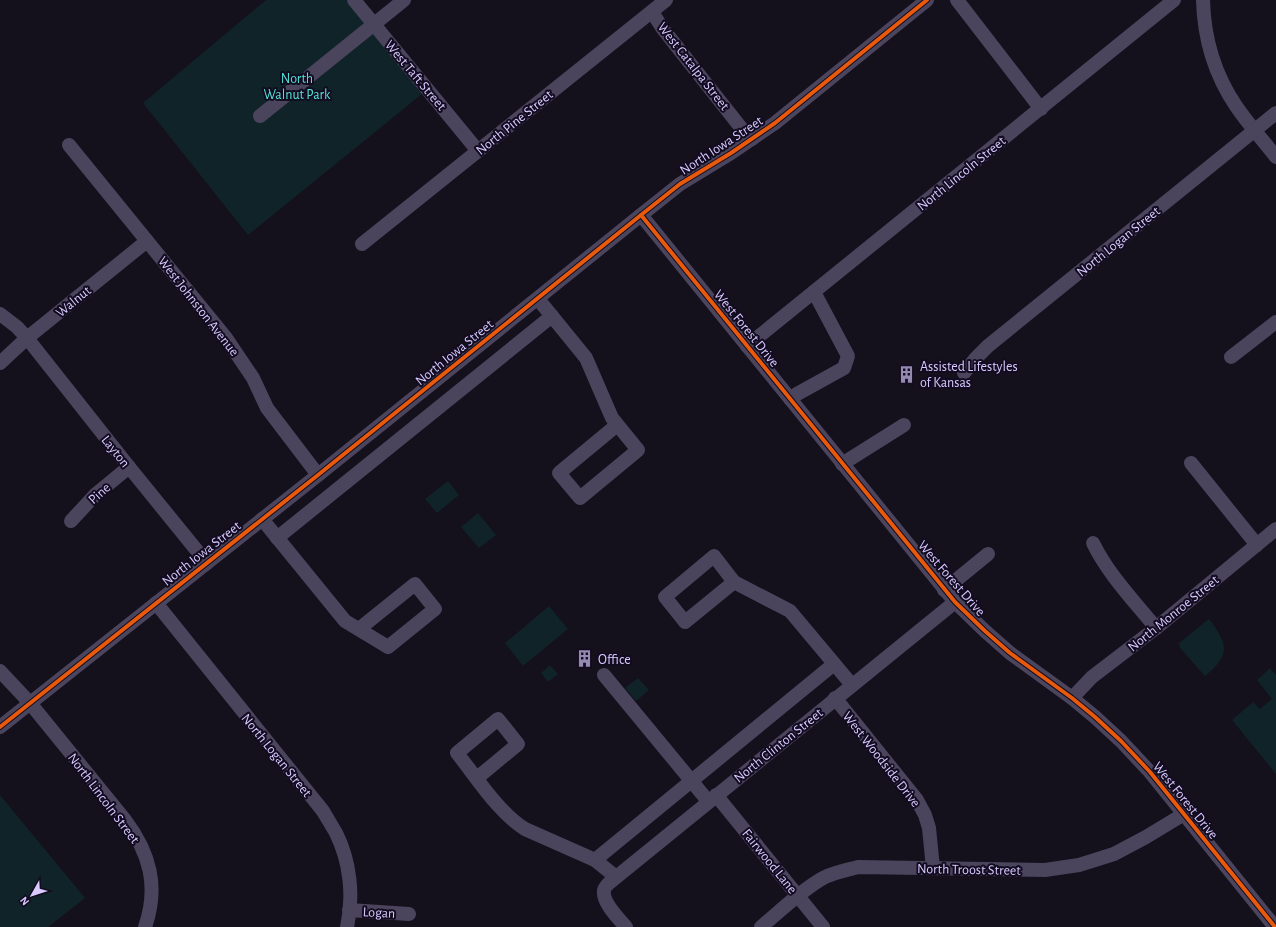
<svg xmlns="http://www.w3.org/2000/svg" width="1276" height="927" viewBox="0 0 1276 927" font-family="'Alegreya Sans',sans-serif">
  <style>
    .green { fill: #102328 }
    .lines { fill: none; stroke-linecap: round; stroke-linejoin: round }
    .minor { stroke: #4a445d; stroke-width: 14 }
    .cycleway-casing { stroke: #120c20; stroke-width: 6 }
    .cycleway { stroke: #e8590c; stroke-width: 4 }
    .labels { text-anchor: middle; stroke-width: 4; stroke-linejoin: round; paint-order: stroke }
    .street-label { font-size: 14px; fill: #d9caff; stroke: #120c20 }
    .park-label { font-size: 14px; fill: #53e2d6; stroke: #120c20 }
    .poi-label { font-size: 14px; fill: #d9caff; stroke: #120c20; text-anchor: start }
  </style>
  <rect width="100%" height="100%" fill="#14101c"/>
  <g class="green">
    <path d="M266 0H346L422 94 248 235 143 103Z"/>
    <path d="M448 481 459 495 437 513 425 499Z"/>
    <path d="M478 513 496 535 479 548 461 527Z"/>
    <path d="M549 606 568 629 523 666 505 643Z"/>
    <path d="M1209 619C1228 644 1231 655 1205 676L1180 648 1179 643Z"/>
    <path d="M550 665 558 674 548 682 541 673Z"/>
    <path d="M1270 668 1276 675V774L1232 720 1253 702 1260 709 1272 699 1257 680Z"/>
    <path d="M638 678 649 690 636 701 625 688Z"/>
    <path d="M0 795 85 898 48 927H0Z"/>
  </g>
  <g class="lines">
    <g class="minor">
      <path d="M354 0 478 151"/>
      <path d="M957 0 1041 109"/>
      <path d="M1203 0C1204 38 1215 75 1236 106 1248 124 1263 140 1276 157"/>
      <path d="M652 12 663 29 742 129 752 139"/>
      <path d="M260 116 404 0"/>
      <path d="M69 145 226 338 253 378 267 408 318 475"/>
      <path d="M641 215 955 602 985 631 1010 653 1072 698 1095 717 1121 741 1150 772 1275 927"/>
      <path d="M362 244 666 0"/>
      <path d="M538 299 586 358 612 418 638 450 580 498 559 473 617 425"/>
      <path d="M0 314 17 327 27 338 129 467 207 563"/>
      <path d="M747 346 1174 0"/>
      <path d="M1231 357 1276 322"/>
      <path d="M0 363 27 338 147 241"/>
      <path d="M964 373 975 359 988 346 1276 113"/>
      <path d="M790 399 797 394 844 368 848 356 814 292"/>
      <path d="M1191 463 1257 545"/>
      <path d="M842 464 904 425"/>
      <path d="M262 519 345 621 388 647 435 609 415 584 359 629"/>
      <path d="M71 521 95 495 129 467"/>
      <path d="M277 538 552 316"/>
      <path d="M1093 543C1108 574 1134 601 1156 628"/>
      <path d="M734 582 685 622 665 597 714 556 734 582 790 611 852 685"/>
      <path d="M944 590 988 554"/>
      <path d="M156 603 323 811C327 818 332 826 336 833 350 861 354 896 347 927"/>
      <path d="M0 671 30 703 125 820C150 853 159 887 145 927"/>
      <path d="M604 675 708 801"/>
      <path d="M835 698 917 800 925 815 929 828 933 868"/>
      <path d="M1072 698 1092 677 1156 628 1276 529"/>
      <path d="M0 727 318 475 641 215 680 184 731 153 775 123 927 0"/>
      <path d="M477 778 518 744 498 719 457 753C477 778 498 812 525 829L595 860 616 877"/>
      <path d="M716 795 823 927"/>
      <path d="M595 860 834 664"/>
      <path d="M349 910 409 914"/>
      <path d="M626 927C619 919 602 902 604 891 604 888 607 885 609 883L955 602"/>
      <path d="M761 927C780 911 804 888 825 877 836 872 847 870 858 867L1045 870 1079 865 1114 854 1146 837 1184 814"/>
    </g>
    <defs>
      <g id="cycleway">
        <path d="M641 215 955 602 985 631 1010 653 1072 698 1095 717 1121 741 1150 772 1275 927"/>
        <path d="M0 727 318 475 641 215 680 184 731 153 775 123 927 0"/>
      </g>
    </defs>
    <use href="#cycleway" class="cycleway-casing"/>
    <use href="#cycleway" class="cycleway"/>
  </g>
  <defs>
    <symbol id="building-bare" viewBox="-9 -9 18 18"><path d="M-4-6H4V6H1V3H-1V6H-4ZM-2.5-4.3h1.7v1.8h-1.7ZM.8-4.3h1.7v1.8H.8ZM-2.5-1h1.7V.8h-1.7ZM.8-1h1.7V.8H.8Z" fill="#9489b0" stroke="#120c20" stroke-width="2.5" paint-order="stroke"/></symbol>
  </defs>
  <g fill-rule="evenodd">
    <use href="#building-bare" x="894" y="362" width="25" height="25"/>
    <use href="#building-bare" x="572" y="646" width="25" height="25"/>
  </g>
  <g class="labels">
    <g class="street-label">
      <text transform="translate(694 66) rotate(52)" y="5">West Catalpa Street</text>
      <text transform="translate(416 75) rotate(50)" y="5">West Taft Street</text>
      <text transform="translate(514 122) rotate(-39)" y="5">North Pine Street</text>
      <text transform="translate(721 145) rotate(-33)" y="5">North Iowa Street</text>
      <text transform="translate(961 173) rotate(-39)" y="5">North Lincoln Street</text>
      <text transform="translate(1118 241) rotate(-39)" y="5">North Logan Street</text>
      <text transform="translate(73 301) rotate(-39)" y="5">Walnut</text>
      <text transform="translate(199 306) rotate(52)" y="5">West Johnston Avenue</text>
      <text transform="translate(747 328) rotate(51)" y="5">West Forest Drive</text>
      <text transform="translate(454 352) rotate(-39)" y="5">North Iowa Street</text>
      <text transform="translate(116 451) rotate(51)" y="5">Layton</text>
      <text transform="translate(99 493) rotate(-42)" y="5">Pine</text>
      <text transform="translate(201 553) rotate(-38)" y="5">North Iowa Street</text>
      <text transform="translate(952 578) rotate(49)" y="5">West Forest Drive</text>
      <text transform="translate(1173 613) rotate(-39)" y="5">North Monroe Street</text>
      <text transform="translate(778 745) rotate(-39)" y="5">North Clinton Street</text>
      <text transform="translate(277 755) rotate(51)" y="5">North Logan Street</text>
      <text transform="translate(882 759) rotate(52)" y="5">West Woodside Drive</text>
      <text transform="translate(104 798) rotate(53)" y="5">North Lincoln Street</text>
      <text transform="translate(1186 800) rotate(51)" y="5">West Forest Drive</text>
      <text transform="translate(770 861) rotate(51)" y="5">Fairwood Lane</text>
      <text transform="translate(969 869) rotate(1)" y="5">North Troost Street</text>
      <text transform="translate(379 912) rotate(3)" y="5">Logan</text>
    </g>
    <g class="park-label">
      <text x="297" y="83">North<tspan x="297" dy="16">Walnut Park</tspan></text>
    </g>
    <g class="poi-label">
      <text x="920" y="371">Assisted Lifestyles<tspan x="920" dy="16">of Kansas</tspan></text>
      <text x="598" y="664">Office</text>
    </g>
  </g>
  <g transform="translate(32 895) rotate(231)" stroke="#120c20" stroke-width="3" paint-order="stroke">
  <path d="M0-3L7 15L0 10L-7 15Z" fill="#d9caff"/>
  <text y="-6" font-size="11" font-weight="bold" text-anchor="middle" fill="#d9caff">N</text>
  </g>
</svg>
